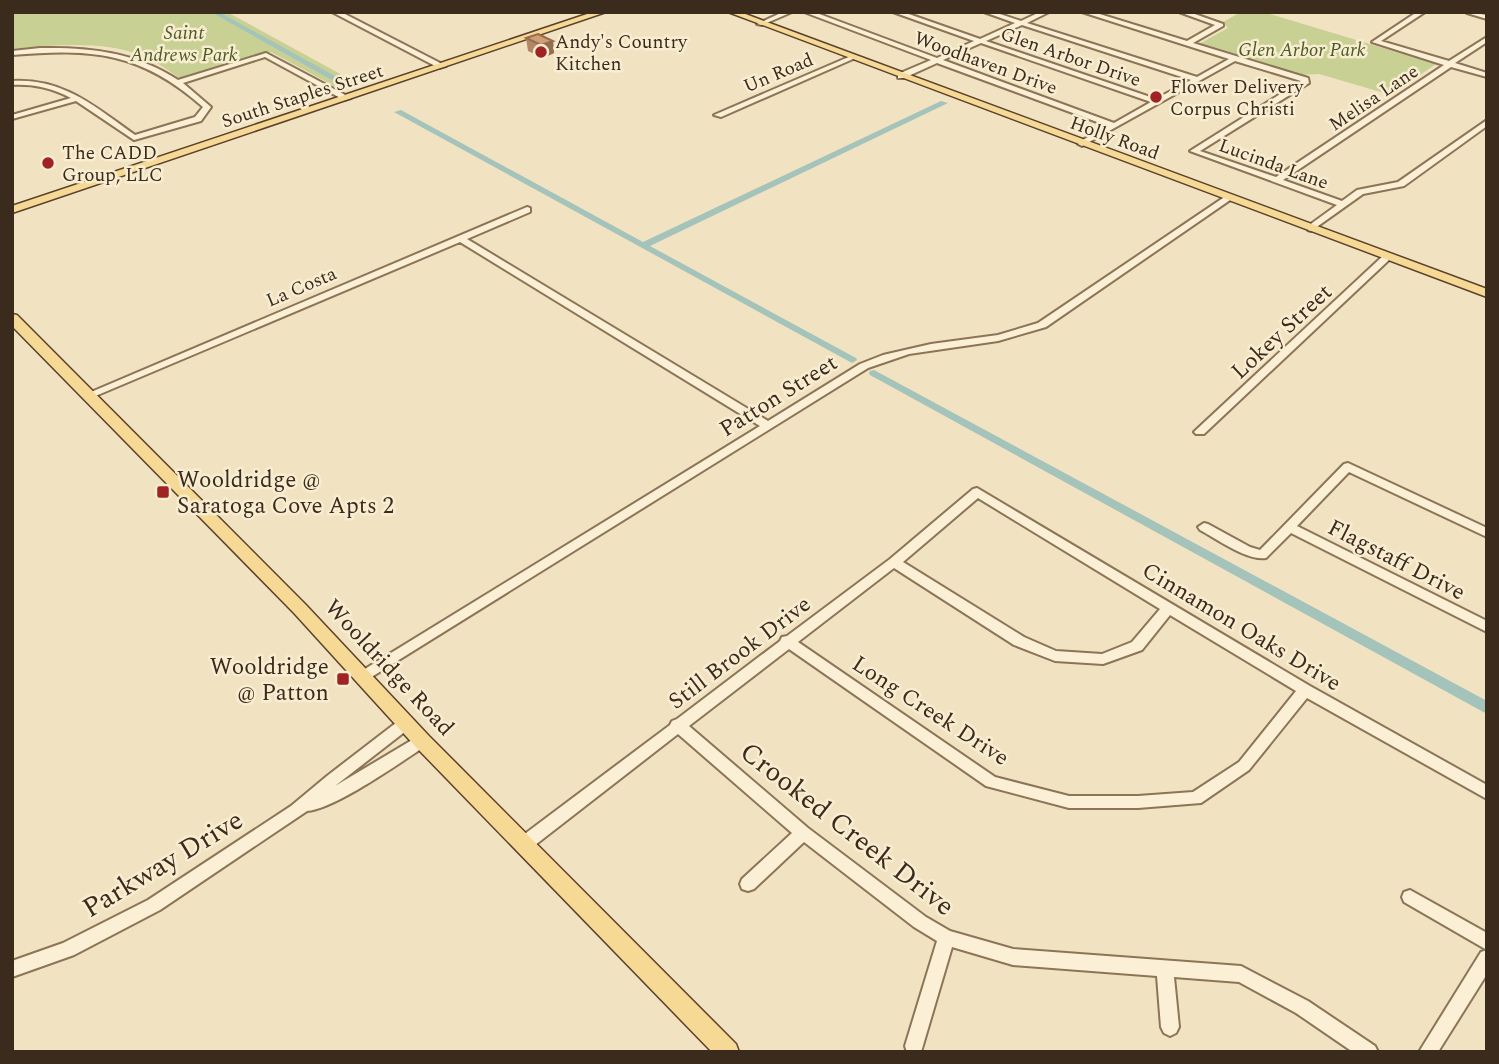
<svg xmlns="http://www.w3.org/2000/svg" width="1499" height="1064" viewBox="0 0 1499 1064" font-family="Spectral,serif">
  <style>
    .green { fill: #c9d094 }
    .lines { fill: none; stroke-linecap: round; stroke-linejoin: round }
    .canal { fill: #a4c3ba; fill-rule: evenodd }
    .minor-casing { stroke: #8c7457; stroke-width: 4 }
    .major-casing { stroke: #5a412c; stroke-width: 3 }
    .minor { fill: #fbf0d5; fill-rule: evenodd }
    .major { fill: #f7d996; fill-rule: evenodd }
    .wall { fill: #b58664 }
    .shaded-wall { fill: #936d51 }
    .building { fill: #d29c74; stroke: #936d51; stroke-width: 2 }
    .poi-dot { fill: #a02323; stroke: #f8edd1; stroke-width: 2.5 }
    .labels { text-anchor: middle; stroke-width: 5; stroke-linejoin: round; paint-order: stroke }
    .far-park-label { font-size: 19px; font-style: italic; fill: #4b5922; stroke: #f8edd1 }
    .far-poi-label { font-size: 19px; fill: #3b2b1d; stroke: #f8edd1; text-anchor: start }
    .far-street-label { font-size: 19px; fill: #3b2b1d; stroke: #f8edd1 }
    .street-label { font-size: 23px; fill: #3b2b1d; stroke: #f8edd1 }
    .poi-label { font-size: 23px; fill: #3b2b1d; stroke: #f8edd1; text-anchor: start }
    .near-street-label { font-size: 28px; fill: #3b2b1d; stroke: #f8edd1 }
  </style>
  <rect width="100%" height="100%" fill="#f1e3c1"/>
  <g class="green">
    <path d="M12 12H227L355 82 336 87 271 52 181 79C169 71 156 61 143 56 103 40 54 45 12 49Z"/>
    <path d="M1241 12H1263L1436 64 1391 95 1319 74 1299 75 1199 44 1228 28 1223 22Z"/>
  </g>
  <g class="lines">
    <g class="canal">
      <path d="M211 12H219L353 86 346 88Z"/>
      <path d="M941 101 948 103 650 246 856 358 857 360 852 363 394 112 401 110 643 242Z"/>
      <path d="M874 370 1487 701V714L870 375 869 373 870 371Z"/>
    </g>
    <defs>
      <g id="minor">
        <path d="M332 12H341L446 66 439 68Z"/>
        <path d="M783 12H792L762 25 757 24Z"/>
        <path d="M804 12H814L937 58 974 41 893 12H903L980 39 1015 23 984 12H994L1021 21 1040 12H1049L1027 23 1197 77 1229 59 1082 12H1093L1187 41 1215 25 1179 12H1189L1223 24V26L1193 43 1308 78 1309 83 1200 151 1276 177 1444 65 1372 42 1417 12H1425L1381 41 1449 61 1487 37V42L1455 63 1487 73V77L1451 67 1283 180 1342 201 1357 190 1398 182 1487 120V126L1404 186 1363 194 1311 231 1308 230V226L1337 205 1190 151 1301 81 1235 61 1082 146 1078 144 1079 142 1108 126 937 63 904 78H898V74L931 60ZM1022 25 1191 80 1156 99 986 41ZM981 43 1151 102 1114 123 943 60Z"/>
        <path d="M1466 12 1487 15V19L1467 13Z"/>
        <path d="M40 48C89 47 136 52 178 80L266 53 351 98 344 100 265 57 183 83 211 107 201 121 134 140 76 101 12 119V115L71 98C51 88 34 84 12 85V81C64 78 95 107 135 135L195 117 203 107C141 52 92 48 12 55V51Z"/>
        <path d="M851 56 855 58 853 59 721 117 714 115Z"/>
        <path d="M1226 196 1233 198 1046 327 998 341 909 354 868 368 365 681 360 680 358 676 360 672 760 426 460 242 93 397 89 398 84 395 527 207 530 208V212L467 239 768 421 860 364 883 355 931 344 998 335 1038 323Z"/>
        <path d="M1387 254 1390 255V259L1204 434H1196L1194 432 1196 430 1384 255Z"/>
        <path d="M1348 463 1487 528V537L1349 472 1297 526 1487 621V632L1291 533 1266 558C1247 561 1217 539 1200 530L1198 527 1204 523 1208 524 1250 547 1260 550 1344 464Z"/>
        <path d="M977 488 1310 686 1487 785V799L1307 698 1249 770 1201 803 1138 808H1069L986 786 789 649 689 726 808 828 926 917 950 931 1013 949 1241 966 1308 1001 1375 1046 1378 1052H1353L1296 1013 1239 982 1174 977 1179 1027 1176 1033 1170 1036 1164 1033 1161 1027 1157 976 1013 965 952 947 921 1052H907L905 1046 937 941 914 927 804 842 754 889 748 891 742 889 740 884 742 879 792 833 678 734 530 849 524 851 518 849 516 844 518 839 670 725 672 721 677 719 780 641 782 637 787 636 890 559 973 489ZM978 498 1160 609 1132 642 1102 654 1056 651 1024 637 903 562ZM894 568 1014 645 1055 661 1103 664 1142 650 1170 615 1296 691 1239 762 1193 792 1138 796H1069L995 777 798 642Z"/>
        <path d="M406 717 411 719 413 723 411 727 335 786 417 737 422 735 427 737 429 741 427 745C401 762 335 809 307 811L160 910 74 955 12 977V961L63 943 148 900 291 806 327 776 401 719Z"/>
        <path d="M1410 890 1487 933V950L1404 902 1402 897 1404 892Z"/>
        <path d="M1487 950V974L1438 1052H1419L1481 952Z"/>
      </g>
      <g id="major">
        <path d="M593 12H606L12 213V206Z"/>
        <path d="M728 12H740L1487 289V297Z"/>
        <path d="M12 314 17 315 306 605 429 736 736 1044 739 1052H712L415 746 294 613 12 326Z"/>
      </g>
    </defs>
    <use href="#minor" class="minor-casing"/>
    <use href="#major" class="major-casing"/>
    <use href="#minor" class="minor"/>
    <use href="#major" class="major"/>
  </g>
  <path class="wall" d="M526 38 553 41 554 53 543 58 528 51Z"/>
  <path class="shaded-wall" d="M553 41 554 53 543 58 541 45Z"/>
  <path class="building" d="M538 34 553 41 541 45 526 38Z"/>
  <g class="poi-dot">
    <circle cx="541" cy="52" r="7"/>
    <circle cx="1156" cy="97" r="7"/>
    <circle cx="48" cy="163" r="7"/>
    <rect x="156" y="485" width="14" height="14" rx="3.5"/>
    <rect x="336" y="672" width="14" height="14" rx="3.5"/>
  </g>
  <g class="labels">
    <g class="far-park-label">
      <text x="184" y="39">Saint<tspan x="184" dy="22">Andrews Park</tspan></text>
      <text x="1302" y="56">Glen Arbor Park</text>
    </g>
    <g class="far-poi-label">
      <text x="555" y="48">Andy's Country<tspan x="555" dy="22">Kitchen</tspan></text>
      <text x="1170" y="93">Flower Delivery<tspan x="1170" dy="22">Corpus Christi</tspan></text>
      <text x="62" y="159">The CADD<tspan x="62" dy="22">Group, LLC</tspan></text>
    </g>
    <g class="far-street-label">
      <text transform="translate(1071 56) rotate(19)" y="7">Glen Arbor Drive</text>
      <text transform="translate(986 62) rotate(20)" y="7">Woodhaven Drive</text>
      <text transform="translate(778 72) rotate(-23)" y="7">Un Road</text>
      <text transform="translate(302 95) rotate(-18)" y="7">South Staples Street</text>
      <text transform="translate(1373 97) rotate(-34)" y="7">Melisa Lane</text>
      <text transform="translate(1115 137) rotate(20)" y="7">Holly Road</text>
      <text transform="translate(1274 163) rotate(20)" y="7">Lucinda Lane</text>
      <text transform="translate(301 286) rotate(-23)" y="7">La Costa</text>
    </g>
    <g class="street-label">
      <text transform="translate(1281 331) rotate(-43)" y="8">Lokey Street</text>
      <text transform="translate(778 395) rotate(-32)" y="8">Patton Street</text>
      <text transform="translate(1397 559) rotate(27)" y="8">Flagstaff Drive</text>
      <text transform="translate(1242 626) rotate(31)" y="8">Cinnamon Oaks Drive</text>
      <text transform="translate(739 652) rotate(-37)" y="8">Still Brook Drive</text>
      <text transform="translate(390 667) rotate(47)" y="8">Wooldridge Road</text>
      <text transform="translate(931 710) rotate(33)" y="8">Long Creek Drive</text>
    </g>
    <g class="poi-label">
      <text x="177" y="487">Wooldridge @<tspan x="177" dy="26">Saratoga Cove Apts 2</tspan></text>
      <text x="329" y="674" text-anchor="end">Wooldridge<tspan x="329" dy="26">@ Patton</tspan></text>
    </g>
    <g class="near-street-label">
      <text transform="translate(848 828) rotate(38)" y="10">Crooked Creek Drive</text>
      <text transform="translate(162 863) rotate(-31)" y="10">Parkway Drive</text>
    </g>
  </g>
  <rect width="1499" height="1064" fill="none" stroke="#3b2b1d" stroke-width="28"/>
</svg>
